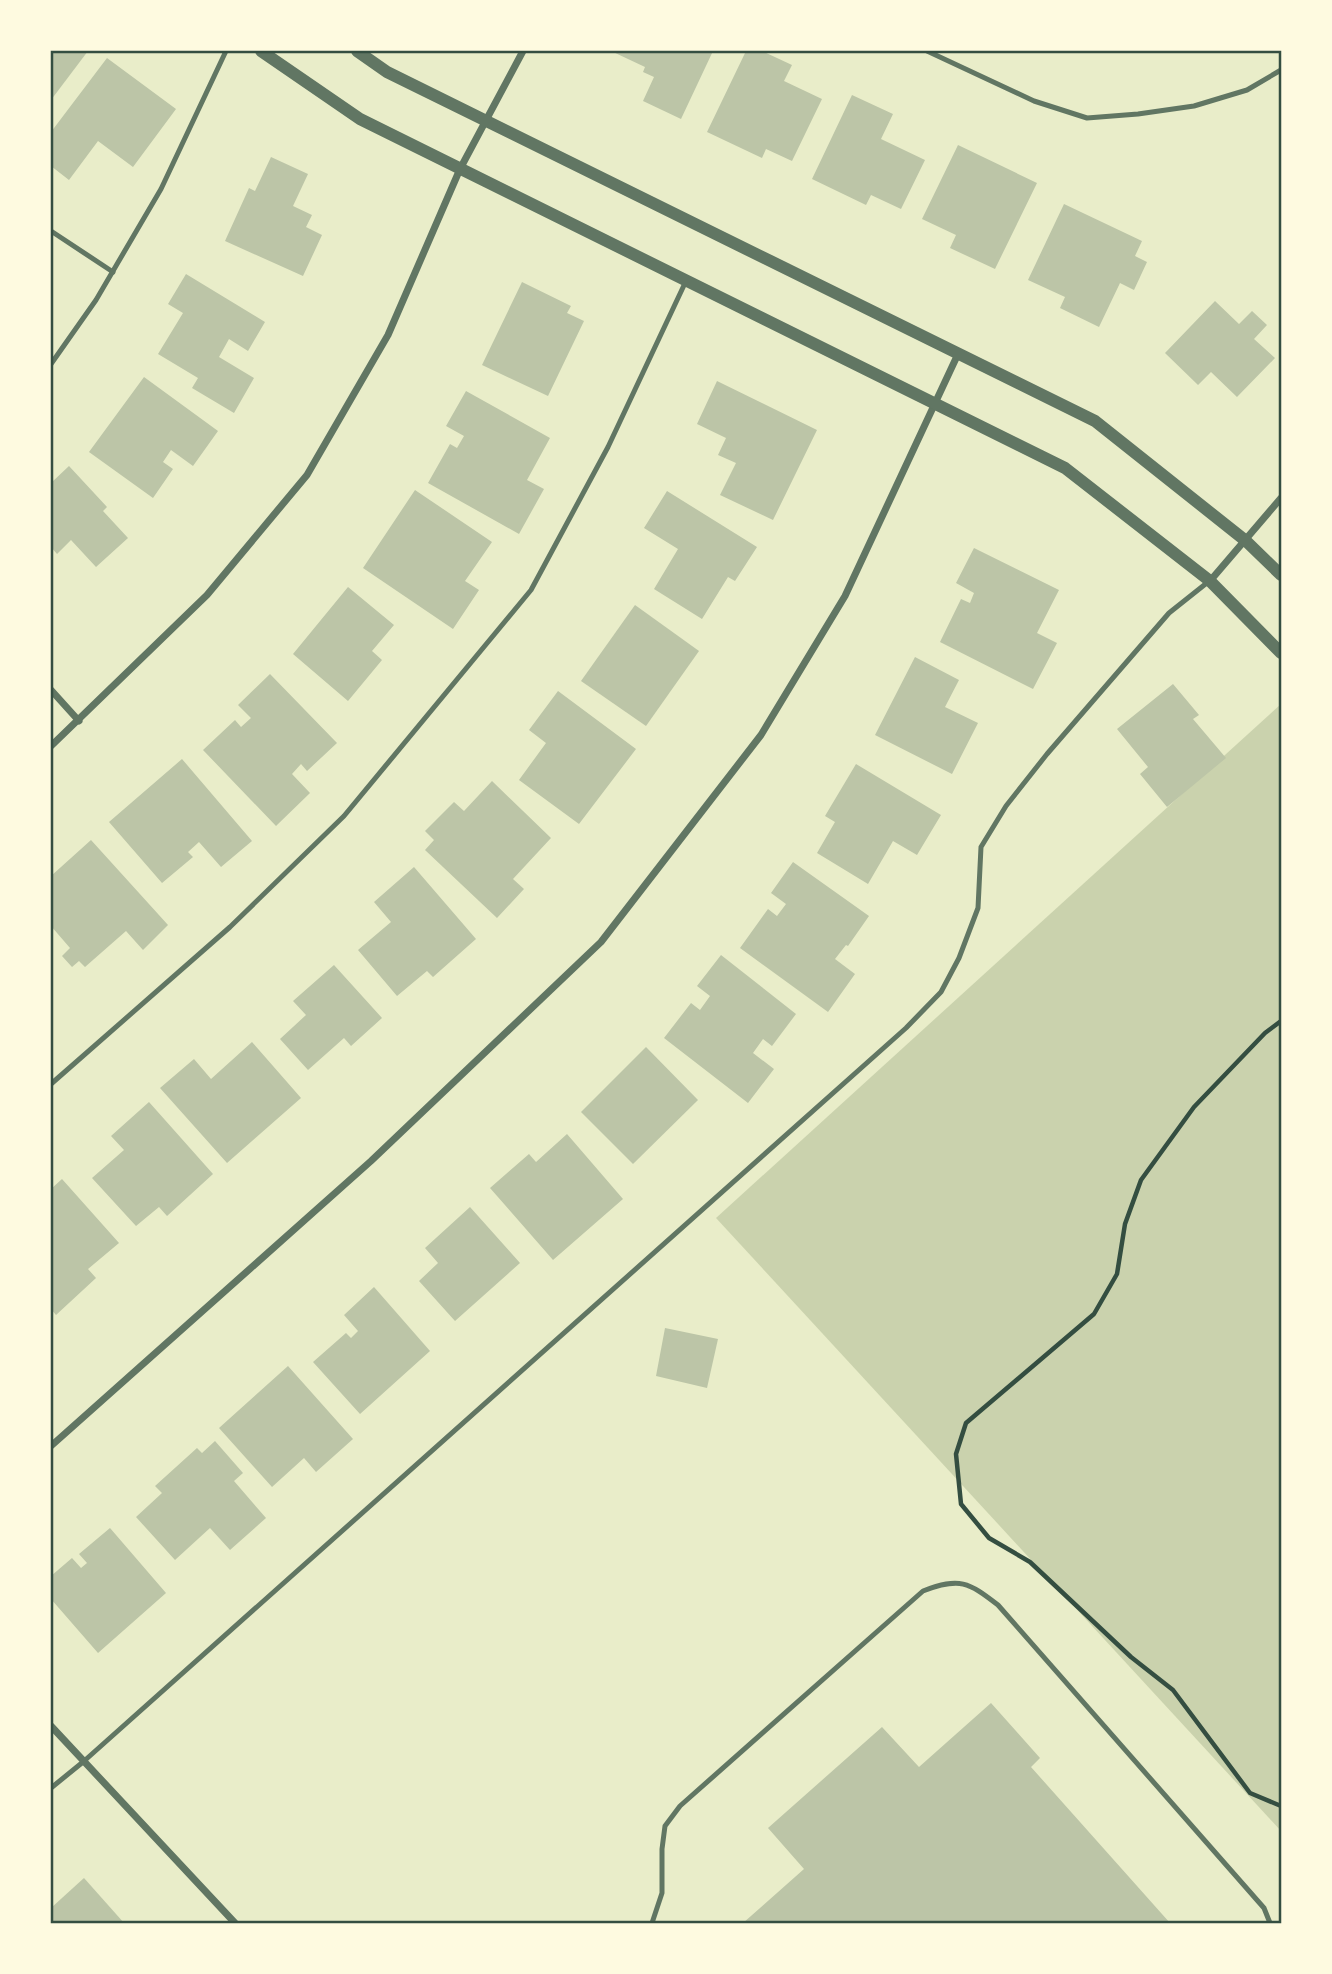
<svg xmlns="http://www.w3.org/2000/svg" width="1332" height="1974" viewBox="0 0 1332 1974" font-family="Helvetica,sans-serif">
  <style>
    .green { fill: #cad2ad }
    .building { fill: #bcc5a7 }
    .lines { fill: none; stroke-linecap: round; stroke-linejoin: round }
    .path { stroke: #344e41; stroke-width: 4.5 }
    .service { stroke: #617663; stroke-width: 5 }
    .minor { stroke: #617663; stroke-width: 7 }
    .tertiary { stroke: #617663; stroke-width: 12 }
    .neatline { fill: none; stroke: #344e41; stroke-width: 2.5 }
  </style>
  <rect width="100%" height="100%" fill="#e9edc9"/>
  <path class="green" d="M1281 704V1831L716 1218Z"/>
  <g class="building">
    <path d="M51 51H88L51 100Z"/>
    <path d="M611 51H713L681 119 643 101 654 77 643 72 645 67Z"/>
    <path d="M746 51H762L792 65 784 81 822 99 792 161 766 149 762 158 707 132Z"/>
    <path d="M107 58 176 109 133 167 98 141 69 180 51 166V132Z"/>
    <path d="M852 95 893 114 881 139 925 160 901 209 871 195 866 205 812 179Z"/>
    <path d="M958 145 1037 183 995 269 950 248 956 235 922 219Z"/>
    <path d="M271 157 308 174 293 206 312 215 306 227 322 235 303 276 225 241 249 188 255 191Z"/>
    <path d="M1064 204 1142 241 1135 256 1147 262 1134 290 1120 283 1099 327 1060 308 1065 297 1028 280Z"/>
    <path d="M186 274 265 322 248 351 229 339 219 357 254 378 234 413 192 388 198 378 158 354 183 313 168 304Z"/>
    <path d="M522 282 571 306 567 313 584 321 548 396 482 365Z"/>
    <path d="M1215 301 1239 324 1252 311 1267 325 1254 339 1275 358 1237 397 1211 372 1198 385 1165 353Z"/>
    <path d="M144 377 218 431 193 466 171 450 163 462 173 469 153 498 89 452Z"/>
    <path d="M717 381 817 430 773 520 720 495 736 463 718 455 726 438 697 424Z"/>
    <path d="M466 391 550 438 527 480 544 489 519 534 428 483 450 444 457 448 464 436 446 426Z"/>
    <path d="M69 466 107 507 103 511 128 538 96 567 71 540 57 554 51 547V483Z"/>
    <path d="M415 490 492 542 465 581 479 590 453 629 363 568Z"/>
    <path d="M667 491 757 547 735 581 728 577 702 619 654 589 678 549 644 528Z"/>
    <path d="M974 548 1059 590 1037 633 1057 643 1033 689 940 642 961 599 970 603 974 593 956 583Z"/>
    <path d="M348 587 394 625 372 651 382 660 348 701 293 654Z"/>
    <path d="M635 605 699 651 646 726 581 681Z"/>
    <path d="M915 657 959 680 945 707 978 723 952 774 875 735Z"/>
    <path d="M270 674 337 743 307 771 301 764 292 774 310 793 276 826 203 750 235 720 241 727 251 718 238 705Z"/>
    <path d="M1173 684 1199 715 1193 719 1226 758 1167 807 1140 774 1148 767 1117 729Z"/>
    <path d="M558 691 636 749 579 824 519 780 546 743 529 730Z"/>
    <path d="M182 759 252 841 221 867 199 842 188 852 193 857 162 883 109 822Z"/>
    <path d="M856 764 941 815 917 855 893 841 868 884 817 853 835 822 825 816Z"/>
    <path d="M492 781 551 838 513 879 524 889 497 918 425 850 434 840 425 831 454 802 464 811Z"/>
    <path d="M91 840 168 925 143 950 126 931 85 967 79 961 72 967 62 956 70 948 51 926V876Z"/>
    <path d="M793 862 869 916 848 946 846 945 835 959 855 974 828 1012 740 948 768 909 777 916 786 904 771 893Z"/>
    <path d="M414 867 476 939 433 977 427 971 397 996 358 950 391 922 374 902Z"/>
    <path d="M721 955 796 1014 772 1046 763 1039 753 1053 774 1069 748 1103 664 1038 691 1003 700 1010 710 996 697 986Z"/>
    <path d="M334 965 382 1018 351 1046 344 1038 308 1070 280 1039 306 1015 293 1001Z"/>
    <path d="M252 1042 301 1098 227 1163 160 1088 194 1059 211 1079Z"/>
    <path d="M646 1047 698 1100 633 1164 581 1112Z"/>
    <path d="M149 1102 213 1174 167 1216 159 1207 136 1226 92 1178 124 1150 111 1136Z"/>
    <path d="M567 1134 623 1199 553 1260 490 1188 529 1154 536 1162Z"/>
    <path d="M62 1179 119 1243 88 1269 96 1278 56 1315 51 1309V1189Z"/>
    <path d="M470 1207 520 1263 455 1321 419 1281 438 1263 425 1248Z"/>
    <path d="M374 1287 430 1351 360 1414 313 1362 346 1333 351 1338 358 1331 344 1315Z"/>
    <path d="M665 1328 718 1339 707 1388 656 1376Z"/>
    <path d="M288 1366 353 1439 316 1472 304 1458 272 1487 219 1428Z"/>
    <path d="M215 1441 243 1473 234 1481 266 1518 230 1550 210 1528 175 1560 136 1517 162 1493 155 1486 197 1448 202 1453Z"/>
    <path d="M110 1528 166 1593 98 1653 51 1599V1576L72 1558 81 1568 87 1563 79 1554Z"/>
    <path d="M991 1703 1040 1758 1031 1767 1170 1923H743L804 1869 768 1828 882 1727 919 1767Z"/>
    <path d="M84 1878 124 1923H51V1908Z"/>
  </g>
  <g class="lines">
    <path class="path" d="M1281 1021 1265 1033 1194 1107 1141 1180 1125 1224 1117 1274 1094 1314 966 1423 956 1454 961 1504 989 1538 1030 1562 1131 1657 1173 1690 1250 1793 1281 1806"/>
    <g class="service">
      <path d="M927 51 1034 101 1087 118 1138 114 1194 106 1247 90 1281 70"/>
      <path d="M51 231 113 272"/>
      <path d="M51 364 96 300 161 189 226 51"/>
      <path d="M51 1084 230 927 344 816 531 590 608 447 686 281"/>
      <path d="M51 1788 83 1762 906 1028 941 992 959 958 978 908 981 847 1006 806 1047 754 1169 613 1208 582"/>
      <path d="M652 1923 662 1893V1849L665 1826 680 1806 923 1591C960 1577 968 1582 998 1605L1264 1908 1270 1923"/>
    </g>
    <g class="minor">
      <path d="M1210 581 1281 498"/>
      <path d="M51 690 79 721"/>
      <path d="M51 746 207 595 307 475 388 335 460 169 523 51"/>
      <path d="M51 1446 371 1161 601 942 761 735 845 596 958 354"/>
      <path d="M51 1726 235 1923"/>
    </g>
    <g class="tertiary">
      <path d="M261 51 360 119 1065 468 1210 581 1281 653"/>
      <path d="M357 51 387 72 1095 421 1246 541 1281 575"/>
    </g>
  </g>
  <rect width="1332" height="1974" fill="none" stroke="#fefae0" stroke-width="105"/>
  <rect x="52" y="52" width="1228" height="1870" class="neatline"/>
</svg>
